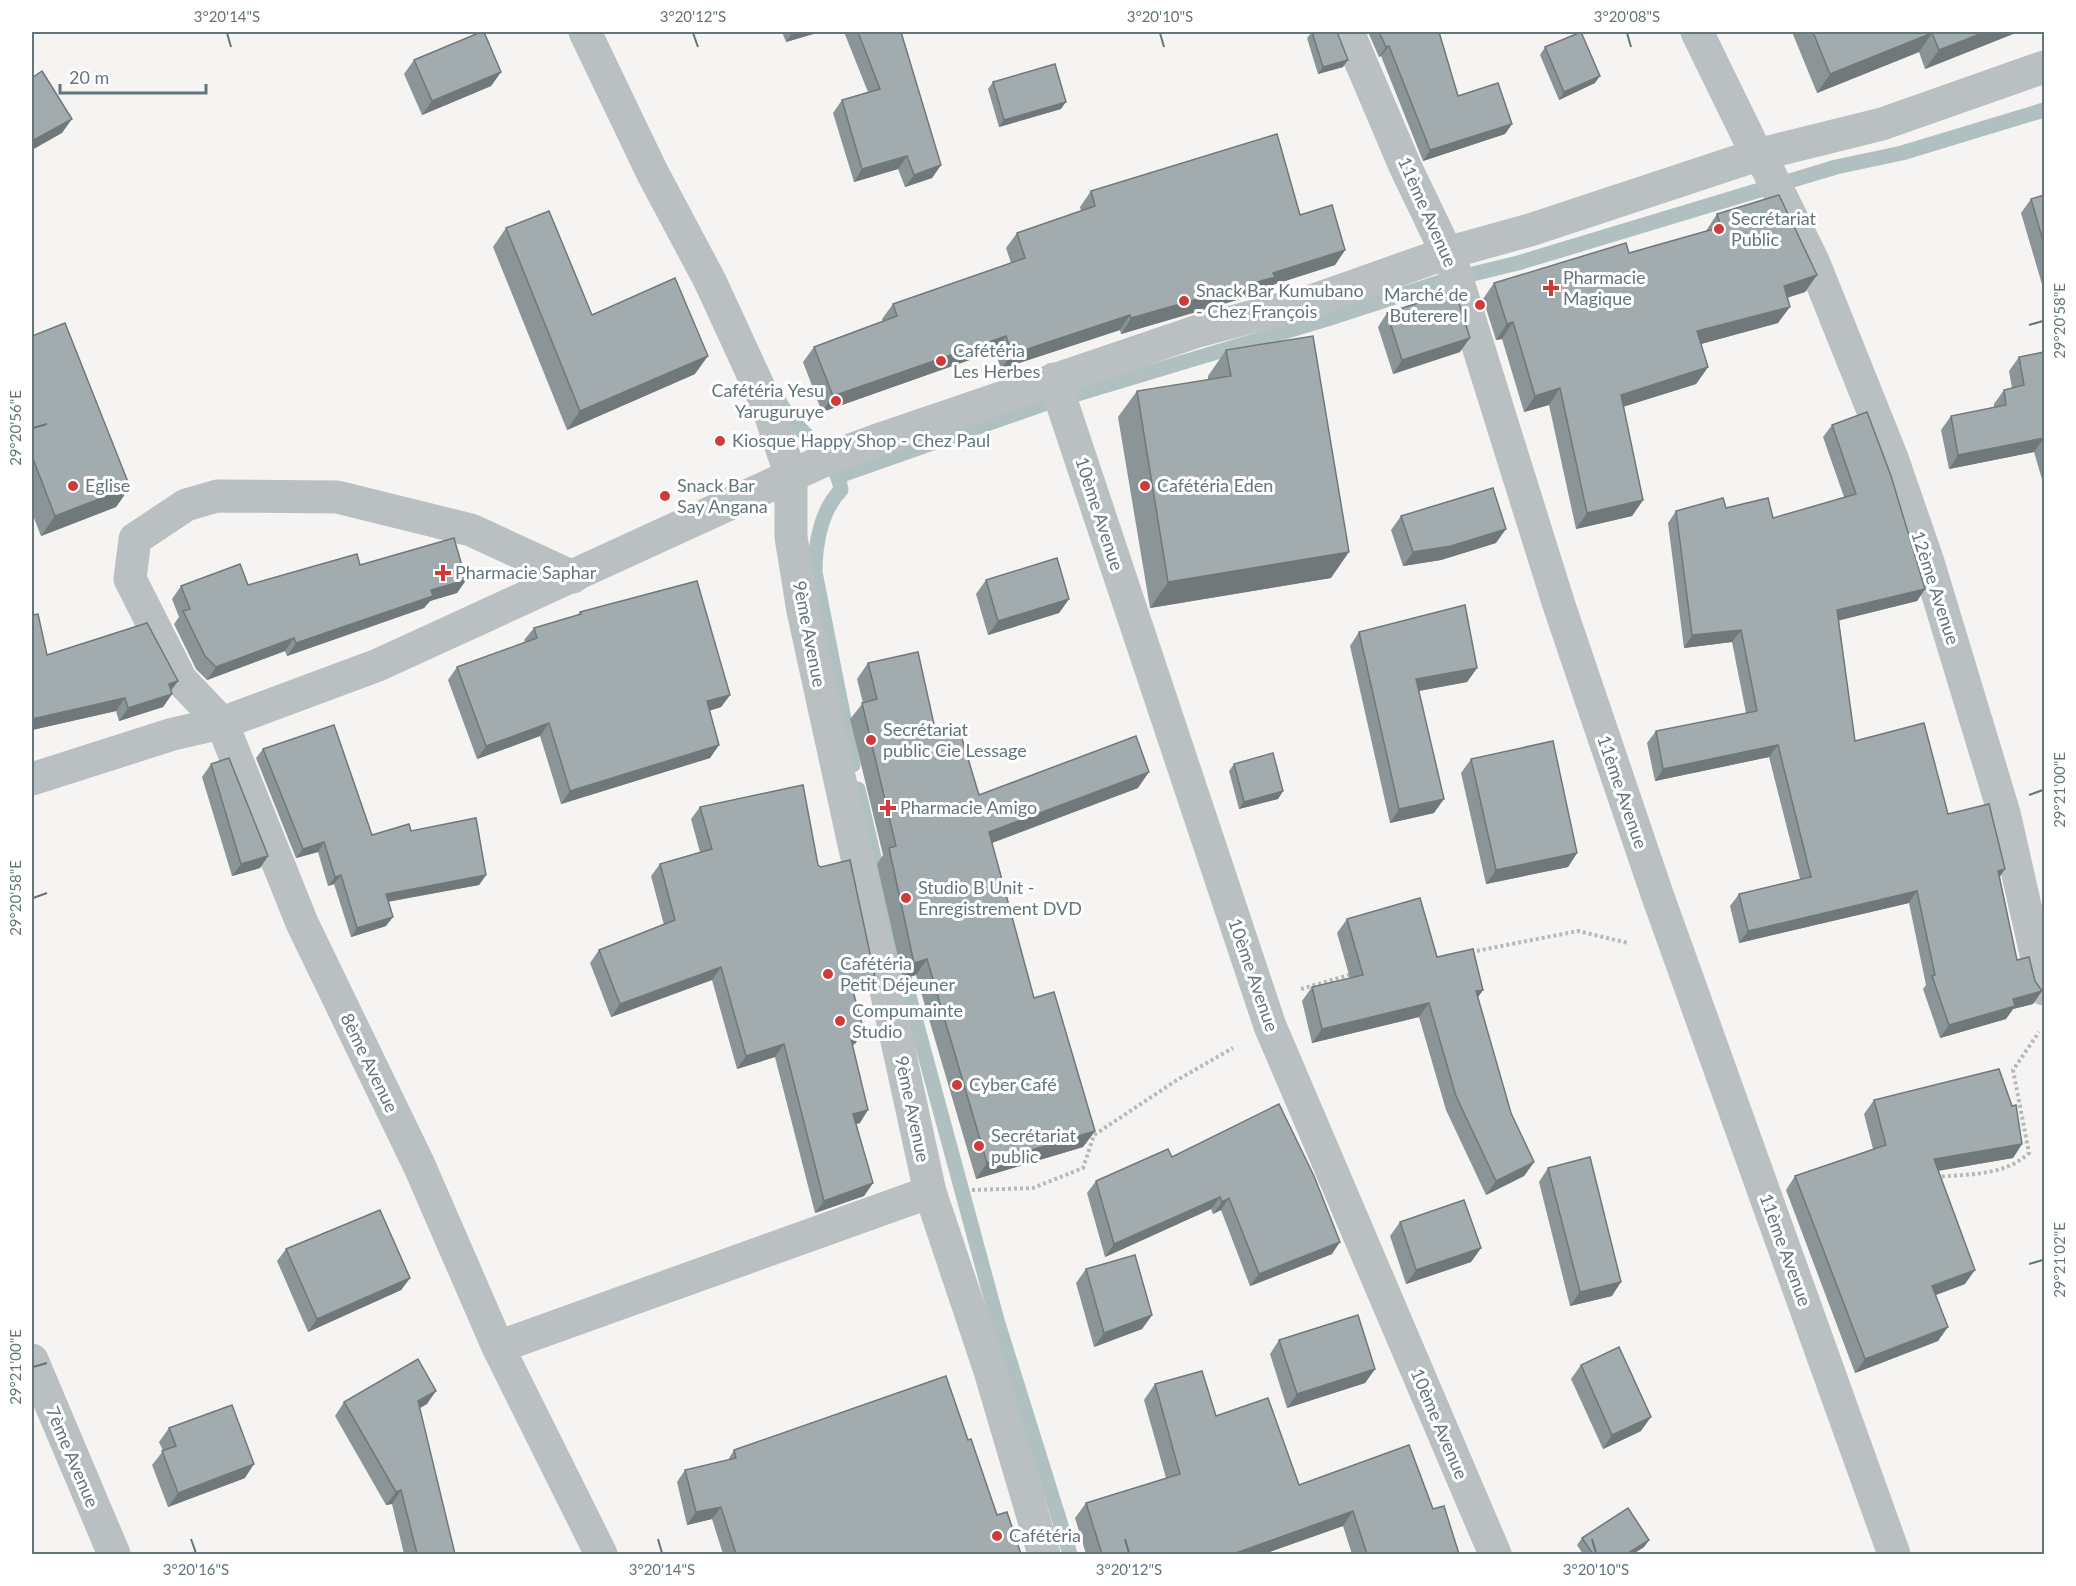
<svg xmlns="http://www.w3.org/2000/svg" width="2076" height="1586" viewBox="0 0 2076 1586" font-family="Lato,sans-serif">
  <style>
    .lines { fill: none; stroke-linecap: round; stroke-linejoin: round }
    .stream { stroke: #b0c0c0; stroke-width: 15 }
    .path { stroke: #b5b9ba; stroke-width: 4; stroke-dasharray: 3 3; stroke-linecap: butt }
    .street { stroke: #bac0c2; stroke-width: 33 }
    .wall { fill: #8b9496 }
    .shaded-wall { fill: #71787a }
    .building { fill: #a2acaf; stroke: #71787a; stroke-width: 1.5 }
    .ticks { fill: none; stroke: #63757a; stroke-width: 2 }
    .poi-dot { fill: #cf3b38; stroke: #fff; stroke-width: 2 }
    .labels { text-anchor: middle; stroke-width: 6; stroke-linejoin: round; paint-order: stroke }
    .street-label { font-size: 18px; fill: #63757a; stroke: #fff }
    .poi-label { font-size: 18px; fill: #63757a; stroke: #fff; text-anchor: start }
    .neatline { fill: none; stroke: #63757a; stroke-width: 2 }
    .ticks-label { font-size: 15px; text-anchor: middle; fill: #63757a }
  </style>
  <rect width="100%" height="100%" fill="#f5f4f2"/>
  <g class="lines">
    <g class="stream">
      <path d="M779 401C795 432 837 454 841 490 821 510 815 544 815 572L853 765"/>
      <path d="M839 476 1044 404 1327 319 1444 281 1518 263 1836 167 1902 153 2044 110"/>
      <path d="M858 789 889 922 997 1320 1070 1554"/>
    </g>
    <g class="path">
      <path d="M1471 952 1578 931 1628 943"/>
      <path d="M1301 989 1352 974"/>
      <path d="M1936 1177C1968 1174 2005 1176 2029 1153L2013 1070 2039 1032"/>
      <path d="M972 1190 1033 1188 1083 1168 1094 1135 1177 1080 1233 1048"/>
    </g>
    <g class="street">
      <path d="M585 32 652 172 710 281 767 405 791 476V537L803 611 930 1192 990 1371 1044 1554"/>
      <path d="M1348 32 1405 166 1453 266 1559 605 1657 894 1894 1554"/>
      <path d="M1697 32 1757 155 1766 166 1813 261 1892 458 1928 562 2004 813 2044 989"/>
      <path d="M1054 379 1270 1026 1495 1554"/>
      <path d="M573 577 471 530 337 497 217 496 186 505 135 539 130 579 181 680 222 723 302 923 419 1165 498 1347 601 1554"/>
      <path d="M32 779 173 734 222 723 378 665 834 456 883 438 1198 331 1314 300 1447 253 1530 230 1757 155 1882 124 2044 67"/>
      <path d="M498 1347 930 1192"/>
      <path d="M32 1360 114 1554"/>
    </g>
  </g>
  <g class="wall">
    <path d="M782 32H820L786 42Z"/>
    <path d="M844 32H901L941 165 932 178 905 187 898 169 854 182 833 113 842 100 868 92Z"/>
    <path d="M1312 32 1343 67 1318 74 1307 38Z"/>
    <path d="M1368 32H1439L1458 96 1512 124 1505 134 1423 161 1381 56 1379 57Z"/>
    <path d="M1792 32H2018L1925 69 1919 52 1817 93Z"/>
    <path d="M1545 47 1595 83 1559 100 1540 55Z"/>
    <path d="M414 60 501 72 491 86 422 115 404 74Z"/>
    <path d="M993 82 1061 109 999 127 988 89Z"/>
    <path d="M1091 191 1300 215 1345 250 1335 265 1269 286 1264 292 1121 334 1120 330 1001 369 995 351 822 412 803 362 814 347 883 322 882 319 893 304 1011 263 1006 248 1017 233 1081 211 1080 207Z"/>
    <path d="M2044 195V291L2021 213 2031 199Z"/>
    <path d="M1717 214 1817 275 1805 292 1787 298 1778 323 1701 344 1708 367 1696 384 1623 407 1643 500 1632 516 1576 529 1549 405 1524 412 1502 339 1496 340 1483 299 1494 283 1629 253 1706 231Z"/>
    <path d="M506 228 592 315 695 374 567 430 493 247Z"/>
    <path d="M1387 313 1460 352 1393 374 1378 327Z"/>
    <path d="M32 336 130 487 116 507 41 536 32 513Z"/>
    <path d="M1226 350 1331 578 1150 608 1118 417 1137 391 1208 380V376Z"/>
    <path d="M2044 352V486L2034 452 1949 469 1941 430 1951 416 1994 407V404L2004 390 2012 388 2009 371 2019 357Z"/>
    <path d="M1832 425 1925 589 1917 601 1839 620 1855 741 1948 814 2005 869 2000 877 2017 960 2042 991 2033 1004 2013 1009 2006 1019 1940 1038 1923 989 1926 985 1909 903 1739 943 1730 906 1739 894 1800 879 1769 757 1655 781 1647 743 1656 731 1746 713 1732 642 1684 648 1668 523 1676 511 1726 508 1773 518 1844 497 1823 437Z"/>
    <path d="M1401 516 1496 543 1441 560 1403 566 1391 530Z"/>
    <path d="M360 565 466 580 457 593 430 601 424 608 287 656 285 651 207 680 196 669 174 624 179 617 172 599 181 586 248 585Z"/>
    <path d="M986 580 1069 599 1059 613 988 635 976 594Z"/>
    <path d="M580 612 730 695 721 707 709 711 719 745 710 758 561 804 540 736 477 759 448 680 457 667 525 642 524 640 534 628 578 615Z"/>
    <path d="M32 615 47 655 178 681 171 691 172 694 163 707 119 721 116 711 32 730Z"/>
    <path d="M1359 632 1477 668 1467 682 1419 691 1434 813 1390 823 1350 646Z"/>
    <path d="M868 663 937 738 979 795 1138 788 992 843 1034 998 1095 1131 1083 1147 976 1179 916 975 903 979 877 864 883 855 850 719 863 703 857 679Z"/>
    <path d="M263 749 372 835 411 831 486 875 479 885 388 902 386 926 351 937 334 884 328 886 318 852 296 858 256 758Z"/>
    <path d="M1471 759 1577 853 1568 867 1486 884 1461 773Z"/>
    <path d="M211 764 268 856 260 868 232 876 202 777Z"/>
    <path d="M1234 764 1283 791 1278 799 1239 809 1229 771Z"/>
    <path d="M700 807 818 865 875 977 866 989 854 993 855 1044 852 1045 860 1123 856 1124 873 1183 864 1196 815 1213 775 1057 737 1069 712 980 611 1017 590 963 599 950 664 925 651 876 660 864 700 852 691 819Z"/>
    <path d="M1347 919 1437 957 1483 990 1478 997 1511 1113 1534 1162 1524 1176 1486 1195 1446 1110 1419 1017 1312 1043 1302 1001 1312 987 1350 978 1337 933Z"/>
    <path d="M1874 1100 2022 1144 2013 1158 1938 1171 1965 1284 1936 1295 1938 1341 1855 1373 1786 1190 1795 1176 1873 1149 1864 1114Z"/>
    <path d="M1172 1157 1332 1254 1250 1286 1221 1210 1213 1214 1211 1209 1105 1257 1087 1193 1096 1181Z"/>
    <path d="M1548 1168 1612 1296 1570 1306 1539 1182Z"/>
    <path d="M1400 1222 1481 1248 1471 1262 1406 1284 1390 1236Z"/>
    <path d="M286 1249 410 1278 401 1290 308 1332 277 1261Z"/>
    <path d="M1086 1269 1152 1315 1142 1329 1094 1347 1076 1283Z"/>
    <path d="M1279 1340 1375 1369 1365 1383 1287 1408 1270 1354Z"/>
    <path d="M1581 1365 1641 1431 1603 1449 1571 1379Z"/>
    <path d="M1155 1384 1216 1416 1299 1485 1433 1509 1459 1554H1352L1343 1526 1264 1554H1086L1075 1518 1086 1503 1166 1478 1144 1400Z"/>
    <path d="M344 1402 427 1404 419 1408 455 1554H404L392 1504 386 1505 335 1416Z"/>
    <path d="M169 1428 245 1478 168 1507 152 1465 163 1451 159 1442Z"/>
    <path d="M968 1440 997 1515 1021 1554H723L712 1519 687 1525 677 1482 685 1470 728 1460 734 1450Z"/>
    <path d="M1582 1538 1649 1540 1644 1547 1633 1554H1583L1577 1545Z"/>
  </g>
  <g class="shaded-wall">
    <path d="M793 32H820L786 42Z"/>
    <path d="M1985 32H2018L1925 69 1939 50Z"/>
    <path d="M1932 33 1919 52 1817 93 1830 74Z"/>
    <path d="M1389 46 1381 56 1379 57 1386 47Z"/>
    <path d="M1348 60 1343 67 1318 74 1323 67Z"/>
    <path d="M501 72 491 86 422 115 432 101Z"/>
    <path d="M1600 76 1595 83 1559 100 1564 92Z"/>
    <path d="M1066 102 1061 109 999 127 1004 120Z"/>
    <path d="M72 119 62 133 32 150V141Z"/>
    <path d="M1512 124 1505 134 1423 161 1430 150Z"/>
    <path d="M907 156 898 169 854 182 862 169Z"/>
    <path d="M941 165 932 178 905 187 914 175Z"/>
    <path d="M1345 250 1335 265 1269 286 1264 292 1121 334 1131 318Z"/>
    <path d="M1817 275 1805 292 1772 302 1784 286Z"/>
    <path d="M1790 307 1778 323 1686 348 1697 331Z"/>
    <path d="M1130 315 1120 330 1001 369 1012 354Z"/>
    <path d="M1513 322 1502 339 1496 340 1507 324Z"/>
    <path d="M1006 336 995 351 822 412 833 396Z"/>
    <path d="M1470 338 1460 352 1393 374 1402 360Z"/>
    <path d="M708 356 695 374 567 430 580 411Z"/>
    <path d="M1708 367 1696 384 1609 411 1621 395Z"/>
    <path d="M1560 388 1549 405 1524 412 1535 396Z"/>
    <path d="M2044 438 2034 452 1949 469 1958 455Z"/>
    <path d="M130 487 116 507 41 536 55 516Z"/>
    <path d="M1643 500 1632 516 1576 529 1587 513Z"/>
    <path d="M1506 529 1496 543 1441 560 1403 566 1413 552Z"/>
    <path d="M1349 552 1331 578 1150 608 1168 582Z"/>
    <path d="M466 580 457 593 430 601 424 608 287 656 296 643 431 590Z"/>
    <path d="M1925 589 1917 601 1829 623 1837 610Z"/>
    <path d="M1069 599 1059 613 988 635 998 621Z"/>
    <path d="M1741 630 1732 642 1684 648 1692 635Z"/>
    <path d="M294 638 285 651 207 680 216 667Z"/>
    <path d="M1477 668 1467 682 1407 693 1416 679Z"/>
    <path d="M178 681 168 694 169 684Z"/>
    <path d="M172 694 163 707 119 721 128 708Z"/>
    <path d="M730 695 721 707 698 714 707 701Z"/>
    <path d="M125 698 116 711 32 730V719Z"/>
    <path d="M549 723 540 736 477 759 486 746Z"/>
    <path d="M719 745 710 758 561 804 570 791Z"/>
    <path d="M1778 745 1769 757 1655 781 1663 769Z"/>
    <path d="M1149 772 1138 788 978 848 989 832Z"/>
    <path d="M1283 791 1278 799 1239 809 1244 802Z"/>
    <path d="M1444 799 1434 813 1390 823 1399 809Z"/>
    <path d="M324 842 318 852 296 858 303 849Z"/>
    <path d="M1577 853 1568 867 1486 884 1496 870Z"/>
    <path d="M268 856 260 868 232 876 241 864Z"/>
    <path d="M2005 869 1996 881 1998 871Z"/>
    <path d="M341 875 334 884 328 886 335 877Z"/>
    <path d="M486 875 479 885 379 903 386 894Z"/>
    <path d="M1917 891 1909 903 1739 943 1748 931Z"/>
    <path d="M393 917 386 926 351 937 357 928Z"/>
    <path d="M927 959 916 975 903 979 914 963Z"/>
    <path d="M721 967 712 980 611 1017 620 1004Z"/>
    <path d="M875 977 866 989 842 996 851 984Z"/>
    <path d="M1483 990 1473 1004 1476 991Z"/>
    <path d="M2042 991 2033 1004 2013 1009 2006 1019 1940 1038 1949 1025 2013 999Z"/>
    <path d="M1429 1003 1419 1017 1312 1043 1322 1029Z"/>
    <path d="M864 1031 855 1044 841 1048 850 1035Z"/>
    <path d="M784 1044 775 1057 737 1069 746 1056Z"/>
    <path d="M868 1110 860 1123 844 1127 853 1114Z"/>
    <path d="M1095 1131 1083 1147 976 1179 987 1163Z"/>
    <path d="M2022 1144 2013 1158 1924 1173 1934 1159Z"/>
    <path d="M1534 1162 1524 1176 1486 1195 1496 1181Z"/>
    <path d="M873 1183 864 1196 815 1213 824 1201Z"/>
    <path d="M1220 1197 1211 1209 1105 1257 1114 1244Z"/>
    <path d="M1229 1198 1221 1210 1213 1214 1222 1202Z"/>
    <path d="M1340 1242 1332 1254 1250 1286 1259 1274Z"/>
    <path d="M1481 1248 1471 1262 1406 1284 1416 1270Z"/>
    <path d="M1975 1270 1965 1284 1922 1300 1932 1286Z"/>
    <path d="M410 1278 401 1290 308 1332 317 1319Z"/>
    <path d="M1621 1282 1612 1296 1570 1306 1580 1292Z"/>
    <path d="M1152 1315 1142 1329 1094 1347 1104 1333Z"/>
    <path d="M1948 1327 1938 1341 1855 1373 1865 1359Z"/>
    <path d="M1375 1369 1365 1383 1287 1408 1297 1394Z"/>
    <path d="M436 1391 427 1404 408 1415 418 1401Z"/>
    <path d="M1651 1417 1641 1431 1603 1449 1612 1435Z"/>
    <path d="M254 1464 245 1478 168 1507 178 1493Z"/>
    <path d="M401 1490 392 1504 386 1505 396 1492Z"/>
    <path d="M721 1507 712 1519 687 1525 696 1512Z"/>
    <path d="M1353 1511 1343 1526 1264 1554H1233Z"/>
    <path d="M1649 1540 1644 1547 1633 1554H1627Z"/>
  </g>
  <g class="building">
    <path d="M481 32H484L501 72 432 101 414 60Z"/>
    <path d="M858 32H901L941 165 914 175 907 156 862 169 842 100 880 89Z"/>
    <path d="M1312 32H1337L1348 60 1323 67Z"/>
    <path d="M1379 32H1439L1458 96 1498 83 1512 124 1430 150 1389 46 1386 47Z"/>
    <path d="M1581 32 1600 76 1564 92 1545 47Z"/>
    <path d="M1813 32H1985L1939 50 1932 33 1830 74Z"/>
    <path d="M1055 64 1066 102 1004 120 993 82Z"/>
    <path d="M42 71 72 119 32 141V78Z"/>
    <path d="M1277 134 1300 215 1332 205 1345 250 1273 273 1275 277 1131 318 1130 315 1012 354 1006 336 833 396 814 347 897 316 893 304 1025 258 1017 233 1095 206 1091 191Z"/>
    <path d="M1779 195 1817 275 1784 286 1790 307 1697 331 1708 367 1621 395 1643 500 1587 513 1560 388 1535 396 1513 322 1507 324 1494 283 1626 243 1629 253 1721 227 1717 214Z"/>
    <path d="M2044 195V244L2031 199Z"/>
    <path d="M549 211 592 315 675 278 708 356 580 411 506 228Z"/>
    <path d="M1455 291 1470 338 1402 360 1387 313Z"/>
    <path d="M65 323 130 487 55 516 32 456V336Z"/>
    <path d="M1313 336 1349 552 1168 582 1137 391 1231 376 1226 350Z"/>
    <path d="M2044 352V439V438L1958 455 1951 416 2006 405 2004 390 2024 385 2019 357Z"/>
    <path d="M1867 412 1891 476 1925 589 1837 610 1855 741 1924 723 1948 814 1989 804 2005 869 1998 871 2017 960 2029 957 2035 981 2042 991 2013 999 2015 1006 1949 1025 1932 976 1935 975 1917 891 1748 931 1739 894 1811 877 1778 745 1663 769 1656 731 1757 711 1741 630 1692 635 1676 511 1723 498 1726 508 1768 498 1773 518 1856 494 1832 425Z"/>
    <path d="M1493 488 1506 529 1451 546 1413 552 1401 516Z"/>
    <path d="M454 538 466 580 431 590 433 596 296 643 294 638 216 667 205 656 183 611 190 609 181 586 240 564 248 585 357 554 360 565Z"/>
    <path d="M1057 558 1069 599 998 621 986 580Z"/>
    <path d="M697 581 730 695 707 701 719 745 570 791 549 723 486 746 457 667 537 638 534 628 581 614 580 612Z"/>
    <path d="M1465 605 1477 668 1416 679 1444 799 1399 809 1359 632Z"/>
    <path d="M38 614 47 655 147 623 178 681 169 684 172 694 128 708 125 698 32 719V615Z"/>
    <path d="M918 652 937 738 960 732 979 795 1136 736 1149 772 989 832 1034 998 1054 992 1095 1131 987 1163 927 959 914 963 889 848 896 846 862 703 877 699 868 663Z"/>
    <path d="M334 725 372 835 409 824 411 831 476 818 486 875 386 894 393 917 357 928 341 875 335 877 324 842 303 849 263 749Z"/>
    <path d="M1553 741 1577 853 1496 870 1471 759Z"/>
    <path d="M1273 753 1283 791 1244 802 1234 764Z"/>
    <path d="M229 758 268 856 241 864 211 764Z"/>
    <path d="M803 785 818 865 821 867 850 860 875 977 851 984 864 1031 850 1035 868 1110 853 1114 873 1183 824 1201 784 1044 746 1056 721 967 620 1004 599 950 675 920 660 864 712 849 700 807Z"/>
    <path d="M1420 898 1437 957 1473 949 1483 990 1476 991 1511 1113 1534 1162 1496 1181 1456 1096 1429 1003 1322 1029 1312 987 1363 975 1347 919Z"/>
    <path d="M1999 1069 2012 1106 2016 1105 2022 1144 1934 1159 1975 1270 1932 1286 1948 1327 1865 1359 1795 1176 1886 1145 1874 1100Z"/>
    <path d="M1279 1104 1314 1176 1340 1242 1259 1274 1229 1198 1222 1202 1220 1197 1114 1244 1096 1181 1168 1149 1172 1157Z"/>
    <path d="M1590 1157 1621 1282 1580 1292 1548 1168Z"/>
    <path d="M1464 1200 1481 1248 1416 1270 1400 1222Z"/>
    <path d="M380 1210 410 1278 317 1319 286 1249Z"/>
    <path d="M1135 1255 1152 1315 1104 1333 1086 1269Z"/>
    <path d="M1358 1315 1375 1369 1297 1394 1279 1340Z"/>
    <path d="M1619 1347 1651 1417 1612 1435 1581 1365Z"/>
    <path d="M418 1359 436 1391 418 1401 455 1554H417L401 1490 396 1492 344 1402Z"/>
    <path d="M1202 1371 1216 1416 1268 1398 1299 1485 1409 1445 1433 1509 1444 1506 1459 1554H1367L1353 1511 1233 1554H1102L1086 1503 1180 1474 1155 1384Z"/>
    <path d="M946 1376 968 1440 971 1439 997 1515 1007 1512 1021 1554H736L721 1507 696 1512 685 1470 736 1458 734 1450Z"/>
    <path d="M232 1405 254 1464 178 1493 162 1451 176 1446 169 1428Z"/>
    <path d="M1628 1508 1649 1540 1627 1554H1593L1582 1538Z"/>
  </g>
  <path class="ticks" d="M227 33 231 47M693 33 698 47M1160 33 1164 47M1627 33 1631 47M2029 325 2043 321M33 428 47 424M2029 795 2043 790M33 898 47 893M2029 1264 2043 1260M33 1367 47 1363M191 1539 196 1553M658 1539 662 1553M1125 1539 1129 1553M1592 1539 1596 1553"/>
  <g class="poi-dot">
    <circle cx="1719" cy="229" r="6"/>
    <path d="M1548 279h6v6h6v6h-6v6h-6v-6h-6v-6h6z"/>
    <circle cx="1184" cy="301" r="6"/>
    <circle cx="1480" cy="305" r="6"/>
    <circle cx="941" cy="361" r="6"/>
    <circle cx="836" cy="401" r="6"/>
    <circle cx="720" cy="441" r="6"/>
    <circle cx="73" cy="486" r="6"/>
    <circle cx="1145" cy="486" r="6"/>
    <circle cx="665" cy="496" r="6"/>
    <path d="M440 564h6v6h6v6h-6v6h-6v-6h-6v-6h6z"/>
    <circle cx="871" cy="740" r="6"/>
    <path d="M885 799h6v6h6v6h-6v6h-6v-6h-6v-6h6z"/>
    <circle cx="906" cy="898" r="6"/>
    <circle cx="828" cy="974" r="6"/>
    <circle cx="840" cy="1021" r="6"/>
    <circle cx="957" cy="1085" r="6"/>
    <circle cx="979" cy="1146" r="6"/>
    <circle cx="997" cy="1536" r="6"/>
  </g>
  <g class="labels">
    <g class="street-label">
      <text transform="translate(1427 212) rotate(66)" y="6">11ème Avenue</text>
      <text transform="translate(1099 514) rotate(72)" y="6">10ème Avenue</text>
      <text transform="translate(1935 588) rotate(72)" y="6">12ème Avenue</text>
      <text transform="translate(809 634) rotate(79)" y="6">9ème Avenue</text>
      <text transform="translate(1622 792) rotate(71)" y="6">11ème Avenue</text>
      <text transform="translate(1253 975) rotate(71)" y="6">10ème Avenue</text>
      <text transform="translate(369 1063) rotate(64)" y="6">8ème Avenue</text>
      <text transform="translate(912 1109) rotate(78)" y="6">9ème Avenue</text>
      <text transform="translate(1785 1250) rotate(70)" y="6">11ème Avenue</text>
      <text transform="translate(1439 1424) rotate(67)" y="6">10ème Avenue</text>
      <text transform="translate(72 1457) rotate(67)" y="6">7ème Avenue</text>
    </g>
    <g class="poi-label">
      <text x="1731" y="225">Secrétariat<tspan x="1731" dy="21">Public</tspan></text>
      <text x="1563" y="284">Pharmacie<tspan x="1563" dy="21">Magique</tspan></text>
      <text x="1196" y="297">Snack Bar Kumubano<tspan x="1196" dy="21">- Chez François</tspan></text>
      <text x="1468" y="301" text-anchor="end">Marché de<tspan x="1468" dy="21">Buterere I</tspan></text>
      <text x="953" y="357">Cafétéria<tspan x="953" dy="21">Les Herbes</tspan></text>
      <text x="824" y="397" text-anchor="end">Cafétéria Yesu<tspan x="824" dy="21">Yaruguruye</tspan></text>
      <text x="732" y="447">Kiosque Happy Shop - Chez Paul</text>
      <text x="85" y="492">Eglise</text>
      <text x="677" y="492">Snack Bar<tspan x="677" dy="21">Say Angana</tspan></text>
      <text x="1157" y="492">Cafétéria Eden</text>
      <text x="455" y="579">Pharmacie Saphar</text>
      <text x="883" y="736">Secrétariat<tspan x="883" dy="21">public Cie Lessage</tspan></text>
      <text x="900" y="814">Pharmacie Amigo</text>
      <text x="918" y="894">Studio B Unit -<tspan x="918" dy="21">Enregistrement DVD</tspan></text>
      <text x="840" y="970">Cafétéria<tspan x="840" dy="21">Petit Déjeuner</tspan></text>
      <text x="852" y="1017">Compumainte<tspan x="852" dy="21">Studio</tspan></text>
      <text x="969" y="1091">Cyber Café</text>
      <text x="991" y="1142">Secrétariat<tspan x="991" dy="21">public</tspan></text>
      <text x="1009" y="1542">Cafétéria</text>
    </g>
  </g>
  <rect width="2076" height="1586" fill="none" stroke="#ffffff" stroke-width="66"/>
  <path d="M60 84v9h146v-9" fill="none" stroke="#63757a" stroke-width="3"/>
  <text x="69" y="84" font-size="18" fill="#63757a" stroke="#ffffff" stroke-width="4.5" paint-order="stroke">20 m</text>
  <rect x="33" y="33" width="2010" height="1520" class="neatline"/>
  <g class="ticks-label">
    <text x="227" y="22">3°20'14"S</text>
    <text x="693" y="22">3°20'12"S</text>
    <text x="1160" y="22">3°20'10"S</text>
    <text x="1627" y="22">3°20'08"S</text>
    <text transform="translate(2060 321) rotate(-90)" y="5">29°20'58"E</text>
    <text transform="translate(16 428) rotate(-90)" y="5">29°20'56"E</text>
    <text transform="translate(2060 790) rotate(-90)" y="5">29°21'00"E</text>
    <text transform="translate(16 898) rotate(-90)" y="5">29°20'58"E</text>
    <text transform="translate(2060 1260) rotate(-90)" y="5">29°21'02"E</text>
    <text transform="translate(16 1367) rotate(-90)" y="5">29°21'00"E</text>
    <text x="196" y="1575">3°20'16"S</text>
    <text x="662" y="1575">3°20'14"S</text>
    <text x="1129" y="1575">3°20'12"S</text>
    <text x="1596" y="1575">3°20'10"S</text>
  </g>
</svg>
